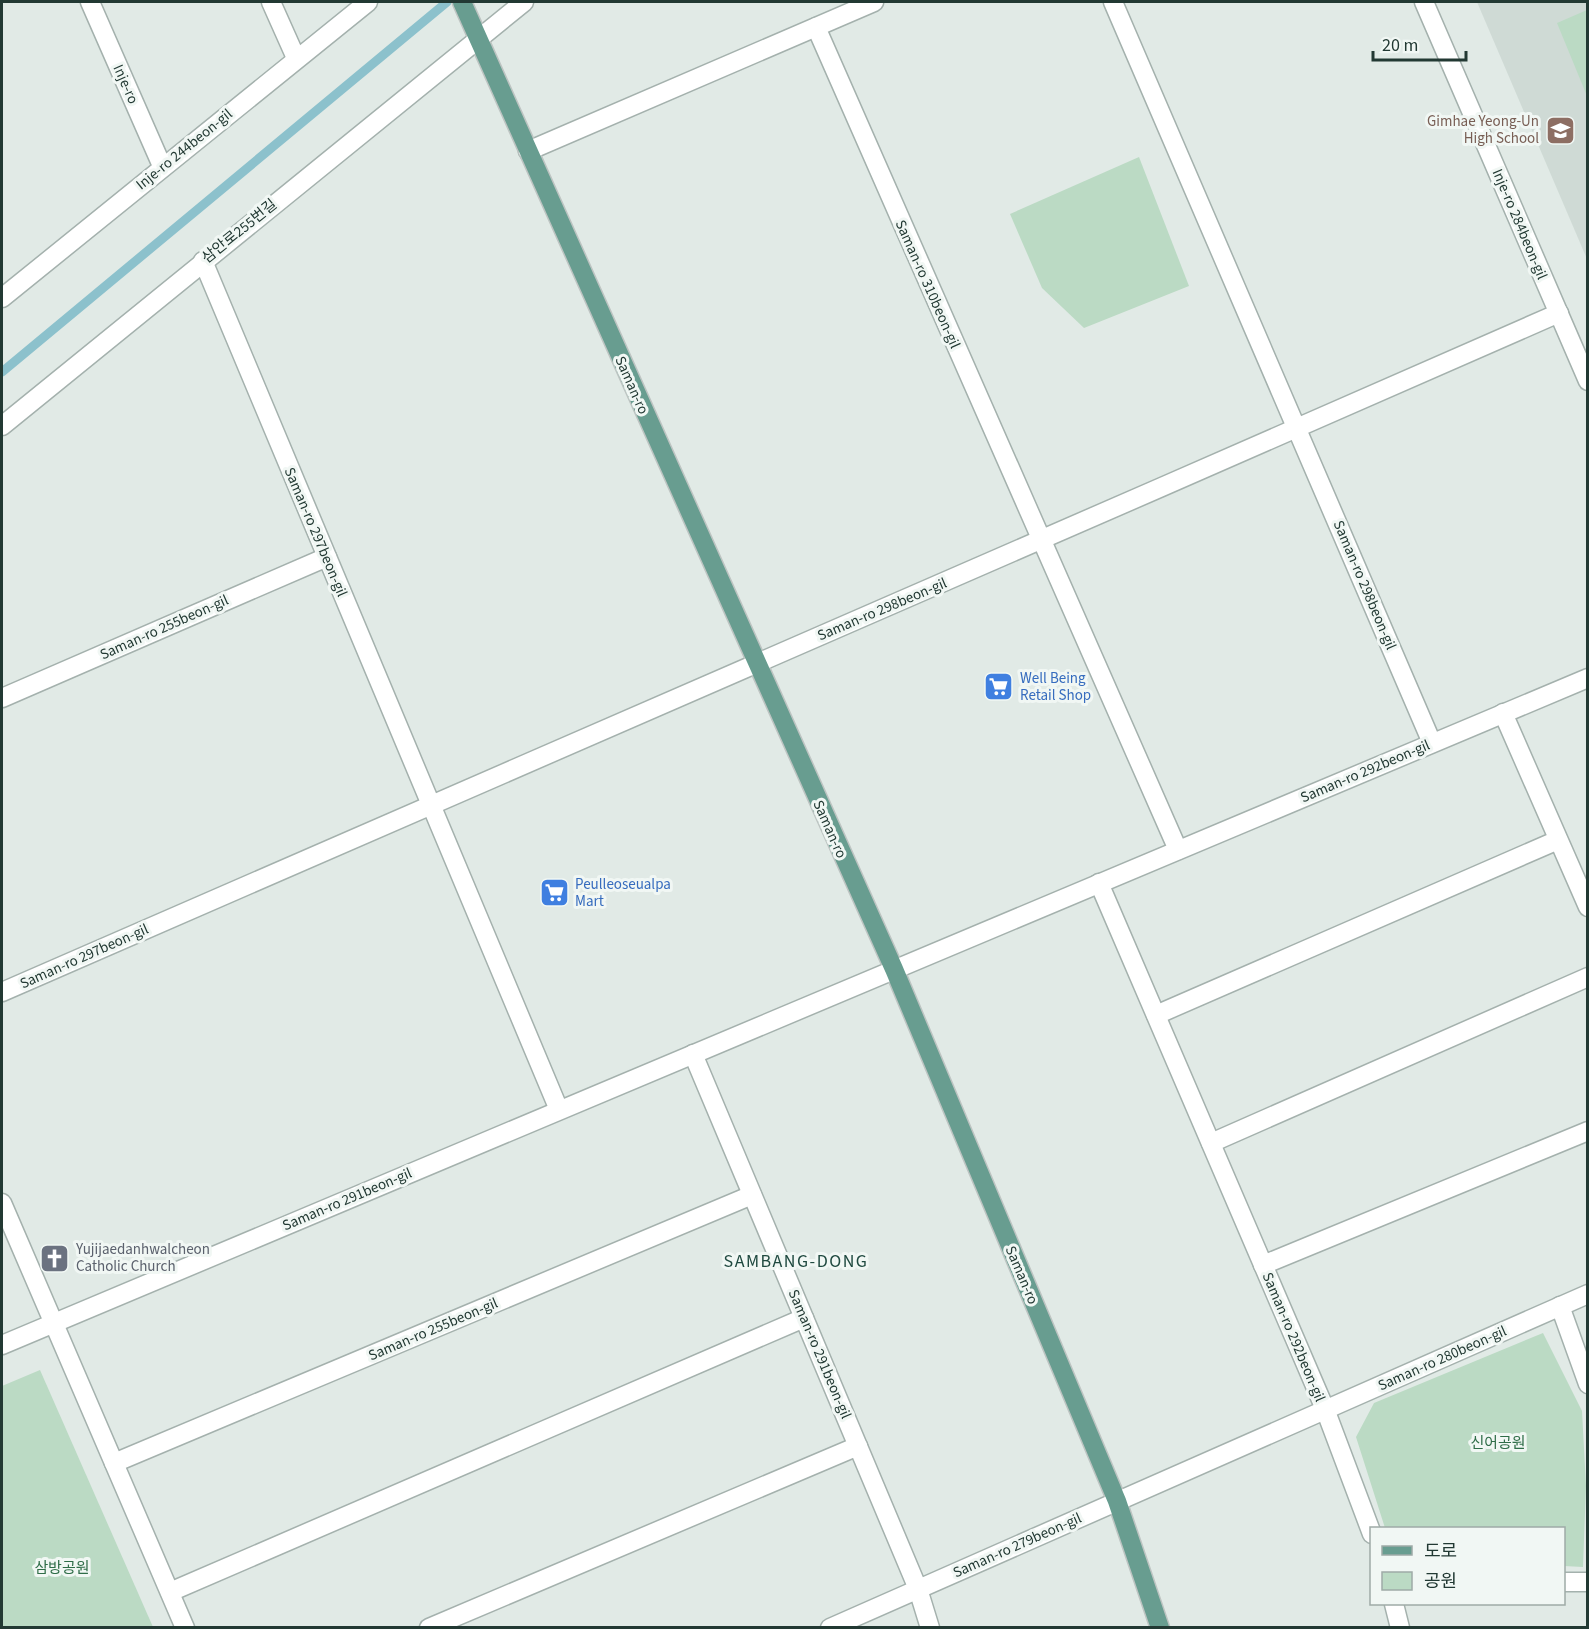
<svg xmlns="http://www.w3.org/2000/svg" width="1589" height="1629" viewBox="0 0 1589 1629" font-family="'Source Sans 3','Noto Sans KR',sans-serif">
  <style>
    .built { fill: #cfdad5 }
    .green { fill: #bbdac4 }
    .lines { fill: none; stroke-linecap: round; stroke-linejoin: round }
    .stream { stroke: #8cc1cc; stroke-width: 9 }
    .minor-casing { stroke: #a4b1ad; stroke-width: 21 }
    .major-casing { stroke: #bdc4c2; stroke-width: 21 }
    .minor { stroke: #fff; stroke-width: 18 }
    .major { stroke: #689d90; stroke-width: 18 }
    .labels { text-anchor: middle; stroke-width: 6; stroke-linejoin: round; paint-order: stroke }
    .street-label { font-size: 15px; fill: #223933; stroke: #f1f7f4 }
    .education-label { font-size: 15px; fill: #785e54; stroke: #f1f7f4; text-anchor: end }
    .shop-label { font-size: 15px; fill: #366cbe; stroke: #f1f7f4; text-anchor: start }
    .worship-label { font-size: 15px; fill: #5b616d; stroke: #f1f7f4; text-anchor: start }
    .park-label { font-size: 15px; fill: #2f6d48; stroke: #f1f7f4 }
    .quarter-label { font-size: 18px; letter-spacing: 1.5px; fill: #204a40; stroke: #f1f7f4 }
  </style>
  <rect width="100%" height="100%" fill="#e1eae6"/>
  <path class="built" d="M1477 2H1587V259Z"/>
  <g class="green">
    <path d="M1587 10V96L1557 23Z"/>
    <path d="M1139 157 1189 286 1084 328 1042 288 1010 214Z"/>
    <path d="M1543 1333 1582 1411 1586 1486 1583 1567 1564 1566V1528H1385L1356 1437 1374 1403Z"/>
    <path d="M40 1370 153 1627H2V1386Z"/>
  </g>
  <g class="lines">
    <path class="stream" d="M2 372 447 2"/>
    <defs>
      <g id="minor">
        <path d="M90 2 162 166"/>
        <path d="M271 2 296 58"/>
        <path d="M1113 2 1432 743"/>
        <path d="M1424 2 1588 381"/>
        <path d="M816 27 1178 850"/>
        <path d="M528 151 874 2"/>
        <path d="M203 261 559 1110"/>
        <path d="M2 298 368 2"/>
        <path d="M2 426 524 2"/>
        <path d="M2 698 327 557"/>
        <path d="M1503 713 1588 907"/>
        <path d="M1099 883 1325 1409 1372 1534"/>
        <path d="M2 992C519 763 1041 542 1559 313"/>
        <path d="M1156 1015 1558 840"/>
        <path d="M693 1054 918 1589 930 1628"/>
        <path d="M1211 1143 1588 977"/>
        <path d="M2 1203 185 1628"/>
        <path d="M1263 1265 1588 1131"/>
        <path d="M1560 1306 1588 1384"/>
        <path d="M2 1345 1588 678"/>
        <path d="M114 1463 752 1195"/>
        <path d="M1564 1582H1588"/>
        <path d="M170 1592 804 1318"/>
        <path d="M1394 1604 1400 1628"/>
        <path d="M429 1628 858 1446"/>
        <path d="M830 1628 1588 1294"/>
      </g>
      <path id="major" d="M462 2 894 969 1117 1501 1160 1628"/>
    </defs>
    <use href="#minor" class="minor-casing"/>
    <use href="#major" class="major-casing"/>
    <use href="#minor" class="minor"/>
    <use href="#major" class="major"/>
  </g>
  <defs>
    <symbol id="school-square" viewBox="-11 -11 22 22"><rect x="-9" y="-9" width="18" height="18" rx="4" fill="#8d6e63" stroke="#f1f7f4"/><path d="M0-5L7-2L0 1L-7-2ZM-4 1L0 2.5L4 1V4Q0 6-4 4Z" fill="#fff"/></symbol>
    <symbol id="supermarket-square" viewBox="-11 -11 22 22"><rect x="-9" y="-9" width="18" height="18" rx="4" fill="#3f7fe0" stroke="#f1f7f4"/><path d="M-6-5.5h2.5l.6 2H6L4.5 2H-2.5L-4.4-4H-6ZM-1.5 3.2a1.3 1.3 0 1 0 .1 0ZM3 3.2a1.3 1.3 0 1 0 .1 0Z" fill="#fff"/></symbol>
    <symbol id="church-square" viewBox="-11 -11 22 22"><rect x="-9" y="-9" width="18" height="18" rx="4" fill="#6b7280" stroke="#f1f7f4"/><path d="M-1.2-6h2.4v3.5h3.3v2.4h-3.3V6h-2.4V-.1h-3.3v-2.4h3.3Z" fill="#fff"/></symbol>
  </defs>
  <g fill-rule="evenodd">
    <use href="#school-square" x="1544" y="114" width="33" height="33"/>
    <use href="#supermarket-square" x="982" y="670" width="33" height="33"/>
    <use href="#supermarket-square" x="538" y="876" width="33" height="33"/>
    <use href="#church-square" x="38" y="1242" width="33" height="33"/>
  </g>
  <g class="labels">
    <g class="street-label">
      <text transform="translate(126 84) rotate(66)" y="5">Inje-ro</text>
      <text transform="translate(184 149) rotate(-39)" y="5">Inje-ro 244beon-gil</text>
      <text transform="translate(1520 224) rotate(67)" y="5">Inje-ro 284beon-gil</text>
      <text transform="translate(239 231) rotate(-39)" y="5">삼안로255번길</text>
      <text transform="translate(928 284) rotate(66)" y="5">Saman-ro 310beon-gil</text>
      <text transform="translate(632 385) rotate(66)" y="5">Saman-ro</text>
      <text transform="translate(316 532) rotate(67)" y="5">Saman-ro 297beon-gil</text>
      <text transform="translate(1365 585) rotate(67)" y="5">Saman-ro 298beon-gil</text>
      <text transform="translate(882 609) rotate(-23)" y="5">Saman-ro 298beon-gil</text>
      <text transform="translate(164 627) rotate(-24)" y="5">Saman-ro 255beon-gil</text>
      <text transform="translate(1365 771) rotate(-23)" y="5">Saman-ro 292beon-gil</text>
      <text transform="translate(830 829) rotate(66)" y="5">Saman-ro</text>
      <text transform="translate(84 956) rotate(-24)" y="5">Saman-ro 297beon-gil</text>
      <text transform="translate(347 1199) rotate(-23)" y="5">Saman-ro 291beon-gil</text>
      <text transform="translate(1022 1275) rotate(67)" y="5">Saman-ro</text>
      <text transform="translate(433 1329) rotate(-23)" y="5">Saman-ro 255beon-gil</text>
      <text transform="translate(1294 1337) rotate(67)" y="5">Saman-ro 292beon-gil</text>
      <text transform="translate(820 1354) rotate(67)" y="5">Saman-ro 291beon-gil</text>
      <text transform="translate(1442 1358) rotate(-24)" y="5">Saman-ro 280beon-gil</text>
      <text transform="translate(1017 1545) rotate(-24)" y="5">Saman-ro 279beon-gil</text>
    </g>
    <g class="education-label">
      <text x="1539" y="126">Gimhae Yeong-Un<tspan x="1539" dy="17">High School</tspan></text>
    </g>
    <g class="shop-label">
      <text x="1020" y="683">Well Being<tspan x="1020" dy="17">Retail Shop</tspan></text>
      <text x="575" y="889">Peulleoseualpa<tspan x="575" dy="17">Mart</tspan></text>
    </g>
    <g class="worship-label">
      <text x="76" y="1254">Yujijaedanhwalcheon<tspan x="76" dy="17">Catholic Church</tspan></text>
    </g>
    <g class="park-label">
      <text x="1498" y="1448">신어공원</text>
      <text x="62" y="1573">삼방공원</text>
    </g>
    <g class="quarter-label">
      <text x="796" y="1267">SAMBANG-DONG</text>
    </g>
  </g>
  <rect width="1589" height="1629" fill="none" stroke="#223933" stroke-width="6"/>
  <rect x="1370" y="1527" width="195" height="78" fill="#f1f7f4" stroke="#9eaba7" stroke-width="1.5"/>
  <rect x="1382" y="1546" width="30" height="9" fill="#689d90" stroke="#9eaba7" stroke-width="1.5"/>
  <text x="1424" y="1557" font-size="18" fill="#223933">도로</text>
  <rect x="1382" y="1572" width="30" height="18" fill="#bbdac4" stroke="#9eaba7" stroke-width="1.5"/>
  <text x="1424" y="1587" font-size="18" fill="#223933">공원</text>
  <path d="M1373 51v9h93v-9" fill="none" stroke="#223933" stroke-width="3"/>
  <text x="1382" y="51" font-size="18" fill="#223933" stroke="#f1f7f4" stroke-width="4.5" paint-order="stroke">20 m</text>
</svg>
